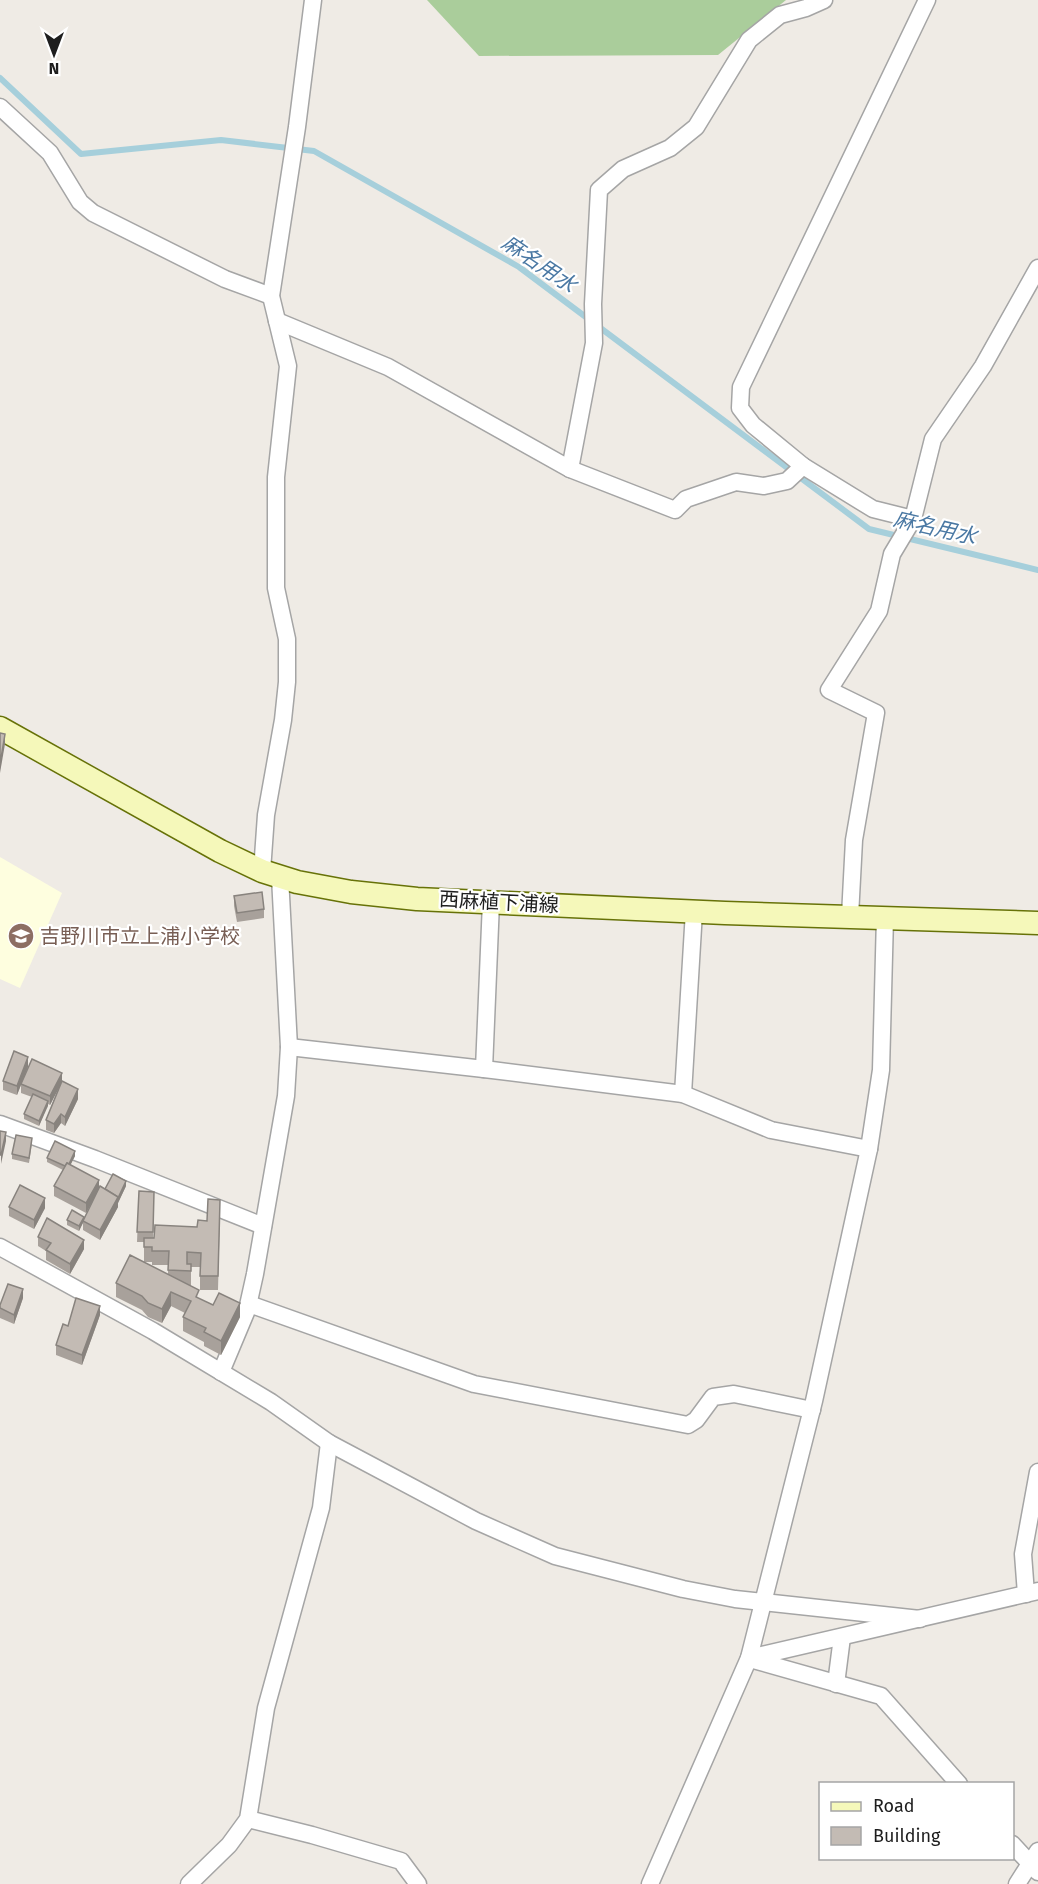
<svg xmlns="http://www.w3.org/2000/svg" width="1038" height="1884" viewBox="0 0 1038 1884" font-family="'Fira Sans','Noto Sans JP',sans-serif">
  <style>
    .education { fill: #fefedf }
    .forest { fill: #aacd9b }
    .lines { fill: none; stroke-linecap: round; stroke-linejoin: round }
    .stream { stroke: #a6cfdb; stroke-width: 6 }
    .street-casing { stroke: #a5a5a5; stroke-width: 19 }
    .secondary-casing { stroke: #677208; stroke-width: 25 }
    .street { stroke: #fff; stroke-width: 16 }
    .secondary { stroke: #f5f8ba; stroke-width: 22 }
    .wall { fill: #a8a19b }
    .shaded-wall { fill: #88837e }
    .building { fill: #c3bbb4; stroke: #88837e; stroke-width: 1.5 }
    .labels { text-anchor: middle; stroke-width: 4.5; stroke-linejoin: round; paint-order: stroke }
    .street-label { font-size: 20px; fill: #1e1e1e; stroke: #fff }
    .education-label { font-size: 20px; fill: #785e54; stroke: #fff; text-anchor: start }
    .water-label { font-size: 21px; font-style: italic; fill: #4a78a3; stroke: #fff }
  </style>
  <rect width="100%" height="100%" fill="#efebe5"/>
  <path class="education" d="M0 857 62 893 20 988 0 979Z"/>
  <path class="forest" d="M427 0H786L718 55 479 56Z"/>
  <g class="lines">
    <path class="stream" d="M0 78 81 154 221 140 314 151 519 267 869 529 1038 570"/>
    <defs>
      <g id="street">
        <path d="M0 107 50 153 80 202 93 213 225 279 271 296"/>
        <path d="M277 321 388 367 570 469 675 510 686 499 736 482 764 486 787 481 803 466"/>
        <path d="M570 469 594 343 593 304 599 190 623 169 670 148 696 127 749 40 780 15 806 8 824 0"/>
        <path d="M913 519 873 509 803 466 753 425 740 408 741 387 927 0"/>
        <path d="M262 871 266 815 283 720 287 682V639L276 588V477L288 366 271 296 297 127 313 0"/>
        <path d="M850 916 854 840 876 713 829 690 879 611 892 554 913 519 933 439 983 366 1038 268"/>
        <path d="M289 1047 484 1069 683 1094 771 1130 869 1149"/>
        <path d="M484 1069 491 902"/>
        <path d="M683 1094 694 911"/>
        <path d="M0 1124 95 1159 263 1226"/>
        <path d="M0 1247 153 1331 271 1402 329 1443 476 1521 555 1556 683 1589 735 1599 920 1619"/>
        <path d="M249 1304 474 1384 688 1425 696 1420 713 1397 734 1394 812 1410"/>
        <path d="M221 1372 247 1310 255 1274 286 1096 289 1047 280 877"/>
        <path d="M1026 1594 1023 1554 1038 1472"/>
        <path d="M749 1658 1038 1591"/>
        <path d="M750 1659 881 1696 959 1784"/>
        <path d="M836 1684 842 1637"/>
        <path d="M248 1819 312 1835 401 1861 418 1884"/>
        <path d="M1012 1844 1038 1872"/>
        <path d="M189 1884 229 1845 248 1819 266 1708 321 1508 329 1443"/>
        <path d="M650 1884 749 1658 814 1401 869 1149 881 1070 885 917"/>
        <path d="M1017 1884 1038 1851"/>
      </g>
      <path id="secondary" d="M0 728 220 851 262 871 297 882 351 892 417 899 725 913 1038 923"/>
    </defs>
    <use href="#street" class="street-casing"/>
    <use href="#secondary" class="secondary-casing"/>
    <use href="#street" class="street"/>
    <use href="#secondary" class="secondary"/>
  </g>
  <g class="wall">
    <path d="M234 896 264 909V918L237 922 234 906Z"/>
    <path d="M28 1067 17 1095 3 1090V1081Z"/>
    <path d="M62 1081 78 1099 65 1126 61 1123 54 1133 46 1130V1120L58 1089 50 1105 48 1104 39 1126 24 1119V1114L32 1097 21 1093V1084Z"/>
    <path d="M32 1143 29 1163 12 1159V1154Z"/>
    <path d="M75 1156 70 1165 99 1188 105 1189 126 1186 118 1203V1207L100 1240 83 1230V1222L79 1231 67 1225V1220H84L93 1200 86 1213 54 1196V1186L63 1170 47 1162V1158Z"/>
    <path d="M139 1191 154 1202 153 1238 197 1227 220 1214 218 1290H200V1267H191V1285H189L199 1299 240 1317 221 1355 204 1346V1342L183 1331V1317L185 1313 171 1306 162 1323 148 1317 142 1310 116 1297V1283L168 1274V1265H152V1262H144V1242H137Z"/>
    <path d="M9 1207 45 1208 34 1229 9 1216Z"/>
    <path d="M38 1237 84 1249 70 1274 46 1260V1251L38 1246Z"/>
    <path d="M23 1298 14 1324 0 1318V1305Z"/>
    <path d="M100 1315 82 1365 56 1355V1345L68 1326Z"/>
  </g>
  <g class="shaded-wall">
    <path d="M5 734V744L0 773V764Z"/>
    <path d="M28 1057V1067L17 1095V1086Z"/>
    <path d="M62 1073V1082L50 1105V1096Z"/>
    <path d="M78 1089V1099L65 1126V1117Z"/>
    <path d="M48 1101V1106L39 1126V1121Z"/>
    <path d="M61 1114V1123L54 1133V1124Z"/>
    <path d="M6 1132V1141L1 1164V1155Z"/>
    <path d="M75 1151V1156L67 1172V1167Z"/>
    <path d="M99 1180V1190L86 1213V1203Z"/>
    <path d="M126 1181V1186L118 1203V1207L100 1240V1230Z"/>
    <path d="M45 1198V1208L34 1229V1220Z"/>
    <path d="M84 1217V1221L79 1231V1226Z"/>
    <path d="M84 1240V1249L70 1274V1264Z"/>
    <path d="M23 1289V1298L14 1324V1315Z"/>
    <path d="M171 1292V1306L162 1323V1309Z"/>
    <path d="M240 1303V1317L221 1355V1341Z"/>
    <path d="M100 1306V1315L82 1365V1355Z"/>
  </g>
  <g class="building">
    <path d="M0 733 5 734 0 764Z"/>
    <path d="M262 892 264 909 237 913 234 896Z"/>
    <path d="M14 1051 28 1057 17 1086 3 1081Z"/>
    <path d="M32 1059 62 1073 50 1096 21 1084Z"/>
    <path d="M62 1081 78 1089 65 1117 61 1114 54 1124 46 1120Z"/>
    <path d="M33 1094 48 1101 39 1121 24 1114Z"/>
    <path d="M0 1131 6 1132 1 1155H0Z"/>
    <path d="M16 1135 32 1138 29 1158 12 1154Z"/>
    <path d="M55 1141 75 1151 69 1164 67 1163 65 1166 47 1158Z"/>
    <path d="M67 1163 99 1180 86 1203 54 1186Z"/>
    <path d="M113 1174 126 1181 118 1198V1197L105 1189Z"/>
    <path d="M20 1185 45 1198 34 1220 9 1207Z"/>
    <path d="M100 1186 118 1197 100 1230 83 1221Z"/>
    <path d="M139 1191 154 1192 153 1232H137Z"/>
    <path d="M208 1199 220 1200 218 1276H200L201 1253 187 1252V1264H191V1271L168 1270 169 1251H152V1247H144V1238H154L155 1225 197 1227 198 1220 207 1221Z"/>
    <path d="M72 1210 84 1217 79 1226 67 1220Z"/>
    <path d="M47 1218 84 1240 70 1264 46 1250 51 1243 38 1237Z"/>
    <path d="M130 1255 199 1290 196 1297 213 1305 219 1293 240 1303 221 1341 204 1332 206 1328 183 1317 191 1301 171 1292 162 1309 148 1303 142 1296 116 1283Z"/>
    <path d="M8 1284 23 1289 14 1315 0 1308V1305Z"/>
    <path d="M76 1298 100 1306 82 1355 56 1345 63 1324 68 1326Z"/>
  </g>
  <defs>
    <symbol id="school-disc" viewBox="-11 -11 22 22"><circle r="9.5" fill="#8d6e63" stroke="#fff"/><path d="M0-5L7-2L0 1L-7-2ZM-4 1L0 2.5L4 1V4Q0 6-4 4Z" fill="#fff"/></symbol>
  </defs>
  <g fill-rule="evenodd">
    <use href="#school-disc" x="6" y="921" width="30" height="30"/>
  </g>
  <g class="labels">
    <g class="street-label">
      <text transform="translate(499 902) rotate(3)" y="7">西麻植下浦線</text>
    </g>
    <g class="education-label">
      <text x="40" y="943">吉野川市立上浦小学校</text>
    </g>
    <g class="water-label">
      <text transform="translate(539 264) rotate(34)" y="7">麻名用水</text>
      <text transform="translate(935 528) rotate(13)" y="7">麻名用水</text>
    </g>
  </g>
  <rect x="819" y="1782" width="195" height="78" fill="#ffffff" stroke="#a5a5a5" stroke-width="1.5"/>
  <rect x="831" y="1802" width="30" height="9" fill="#f5f8ba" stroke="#a5a5a5" stroke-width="1.5"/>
  <text x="873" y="1812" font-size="18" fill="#1e1e1e">Road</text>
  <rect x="831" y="1827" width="30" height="18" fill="#c3bbb4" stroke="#a5a5a5" stroke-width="1.5"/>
  <text x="873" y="1842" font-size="18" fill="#1e1e1e">Building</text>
  <g transform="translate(54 54) rotate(180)" stroke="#ffffff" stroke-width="4.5" paint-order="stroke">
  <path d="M0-4.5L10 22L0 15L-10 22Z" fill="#1e1e1e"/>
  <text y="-9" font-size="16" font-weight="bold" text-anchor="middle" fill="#1e1e1e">N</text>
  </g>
</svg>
